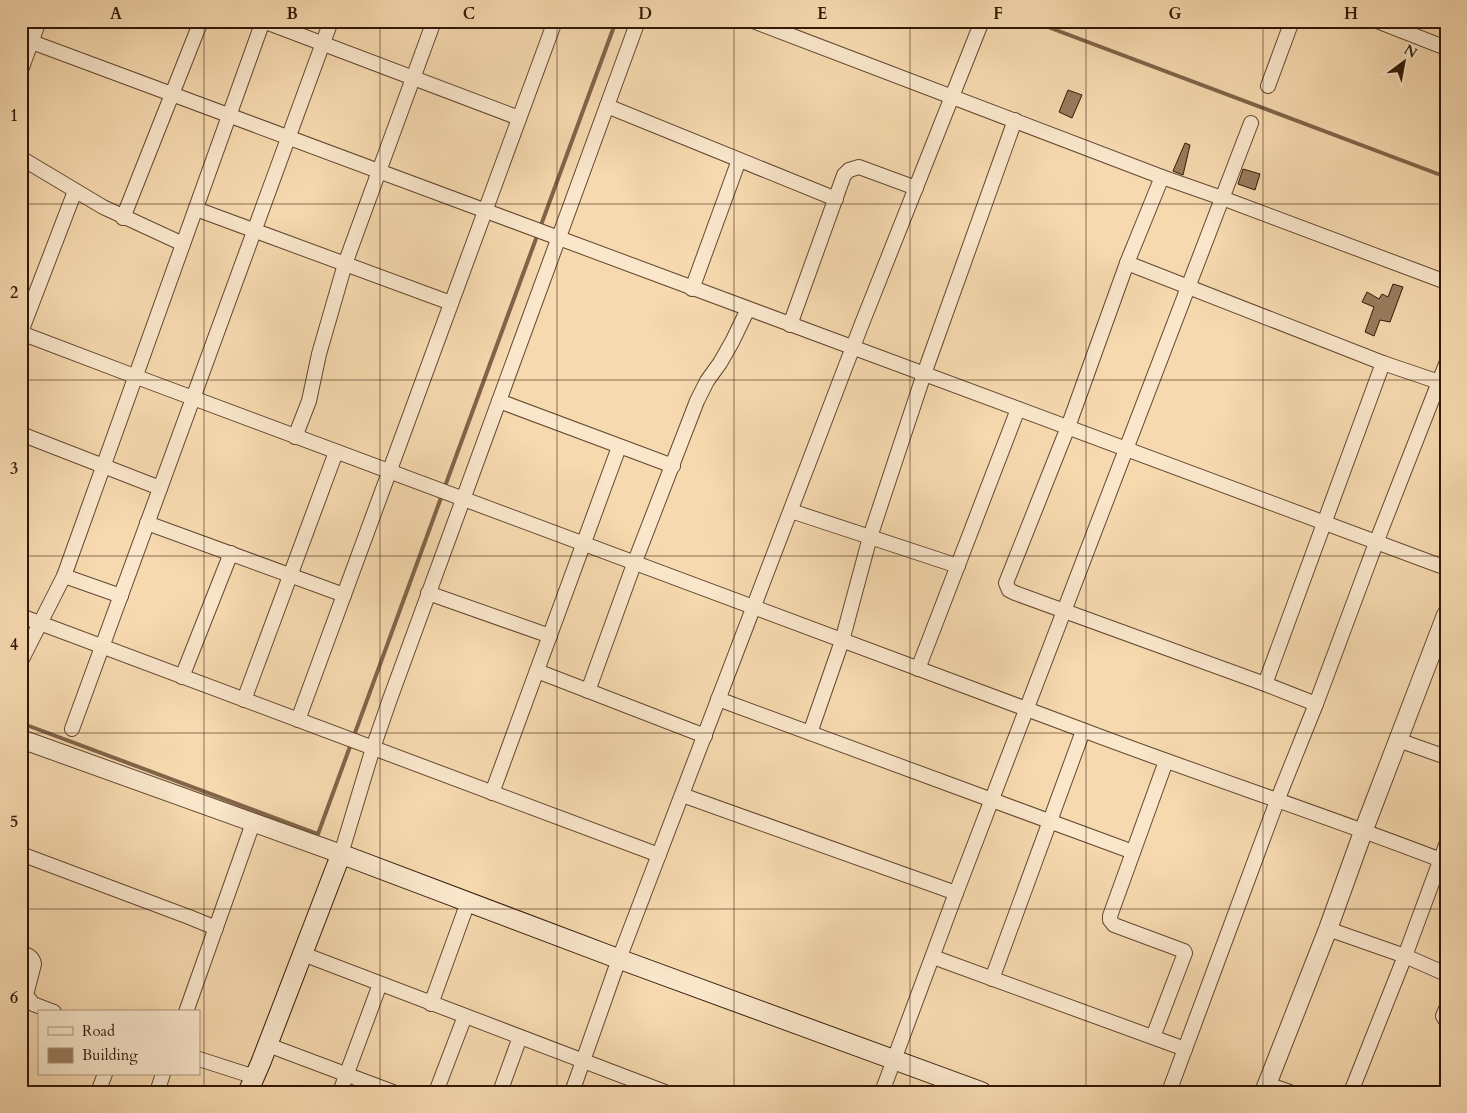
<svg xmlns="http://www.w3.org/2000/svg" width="1467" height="1113" viewBox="0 0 1467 1113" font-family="Cardo,serif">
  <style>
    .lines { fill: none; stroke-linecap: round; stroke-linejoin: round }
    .stream { stroke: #816449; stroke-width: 4 }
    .building { fill: #997c5e; stroke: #341806 }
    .minor-casing { stroke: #644830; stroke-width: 16 }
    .tertiary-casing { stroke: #644830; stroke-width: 20 }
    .secondary-casing { stroke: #341806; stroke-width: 21 }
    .minor { stroke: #f9e6cb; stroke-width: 14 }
    .tertiary { stroke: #f9e6cb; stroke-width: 18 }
    .secondary { stroke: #f9e6cb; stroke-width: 19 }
    .grid { fill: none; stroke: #341806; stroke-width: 1; stroke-opacity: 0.55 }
    .neatline { fill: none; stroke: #341806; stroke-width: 2 }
    .grid-label { font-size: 16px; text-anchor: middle; font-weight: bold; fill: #341806 }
  </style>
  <rect width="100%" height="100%" fill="#f6d9af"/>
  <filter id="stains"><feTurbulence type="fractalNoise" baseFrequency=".004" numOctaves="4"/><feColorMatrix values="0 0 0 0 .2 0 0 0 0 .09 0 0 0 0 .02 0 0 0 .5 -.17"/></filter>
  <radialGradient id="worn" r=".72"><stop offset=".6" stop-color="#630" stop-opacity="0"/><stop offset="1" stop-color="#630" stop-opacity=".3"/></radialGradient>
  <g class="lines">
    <g class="stream">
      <path d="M1032 21 1446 177"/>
      <path d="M444 489 616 21"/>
      <path d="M21 723 318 834 442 495"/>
    </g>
  </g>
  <g class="building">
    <path d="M1068 90 1082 95 1072 118 1059 112Z"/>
    <path d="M1185 143 1190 145 1183 175 1173 171Z"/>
    <path d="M1243 169 1260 174 1255 190 1238 184Z"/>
    <path d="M1393 284 1403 287 1390 322 1380 320 1374 336 1365 332 1374 307 1362 302 1367 292 1379 299 1382 294 1388 297Z"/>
  </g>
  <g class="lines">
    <defs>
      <g id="minor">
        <path d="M263 21 519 118"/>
        <path d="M753 21 1162 177 1222 198 1446 282"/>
        <path d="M1377 21 1446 48"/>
        <path d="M21 38 1446 568"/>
        <path d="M21 70 39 21"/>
        <path d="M1268 86 1292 21"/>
        <path d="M607 106 836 199"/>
        <path d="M21 158 103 207 183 244"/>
        <path d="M1162 177 1127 263 1068 427 1006 583 1009 590 1015 593 1265 684 1316 704"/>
        <path d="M196 209 451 303"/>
        <path d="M123 218 201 21"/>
        <path d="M1127 263 1383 363 1439 382"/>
        <path d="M692 289 739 160"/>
        <path d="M790 325 844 175 849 170 859 167 916 188"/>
        <path d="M21 332 75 191"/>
        <path d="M21 333C373 467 726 598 1080 729 1201 775 1325 815 1446 862"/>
        <path d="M499 401 673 466"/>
        <path d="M21 434 160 488"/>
        <path d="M295 437 309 401 319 354 345 264 434 21"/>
        <path d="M791 511 958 566"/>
        <path d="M147 523 344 595"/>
        <path d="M64 576 121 596"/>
        <path d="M428 593 550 636"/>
        <path d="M21 616 659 855"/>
        <path d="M21 661 64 576 263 21"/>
        <path d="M918 669 1018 409"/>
        <path d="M537 671 705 736"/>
        <path d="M182 677 231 553"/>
        <path d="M1265 684 1383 363"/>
        <path d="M588 691 634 564 697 401 707 381 720 363 732 342 748 309"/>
        <path d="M718 699 1133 852"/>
        <path d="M244 700 336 452"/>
        <path d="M298 720 555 21"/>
        <path d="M72 729 331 21"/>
        <path d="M810 733 842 641 870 537 924 374 1015 120"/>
        <path d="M1398 740 1446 757"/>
        <path d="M492 793 619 447"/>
        <path d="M682 795 956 893"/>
        <path d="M21 854 189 917 216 928"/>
        <path d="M341 854 373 748 390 699 638 21"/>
        <path d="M1328 929 1405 956 1446 974"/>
        <path d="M21 953C28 955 33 957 34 964L26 995 33 1004 54 1012"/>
        <path d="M303 954 665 1092"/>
        <path d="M933 957 1185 1049"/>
        <path d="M992 979 1083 731"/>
        <path d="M431 1004 468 902"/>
        <path d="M1446 1009 1443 1016 1446 1021"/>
        <path d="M186 1012 253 823"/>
        <path d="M1153 1037 1185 953 1184 951 1114 925 1110 920V916L1166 761"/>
        <path d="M268 1045 393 1092"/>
        <path d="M199 1059 255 1077"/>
        <path d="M1267 1084 1290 1092"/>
        <path d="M98 1092 105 1074"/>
        <path d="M157 1092 163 1074"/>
        <path d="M340 1092 380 984"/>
        <path d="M436 1092 465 1016"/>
        <path d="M500 1092 520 1037"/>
        <path d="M572 1092 619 959 861 326 982 21"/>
        <path d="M882 1092 956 893 1251 123"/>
        <path d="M1169 1092 1277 801 1316 704 1376 543 1446 364"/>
        <path d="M1351 1092 1405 956 1446 845"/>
      </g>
      <g id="tertiary">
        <path d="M21 739 341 854"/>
        <path d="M1264 1092 1328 929 1363 832 1446 615"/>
      </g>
      <path id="secondary" d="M248 1092 261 1062 341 854 619 959 982 1092"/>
    </defs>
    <use href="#minor" class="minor-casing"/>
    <use href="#tertiary" class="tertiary-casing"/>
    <use href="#secondary" class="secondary-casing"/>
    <use href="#minor" class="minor"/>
    <use href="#tertiary" class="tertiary"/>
    <use href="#secondary" class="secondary"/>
  </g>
  <path class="grid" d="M204 21V1092M380 21V1092M557 21V1092M734 21V1092M910 21V1092M1086 21V1092M1263 21V1092M21 204H1446M21 380H1446M21 556H1446M21 733H1446M21 909H1446"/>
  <rect width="1467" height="1113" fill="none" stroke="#f6d9af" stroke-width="55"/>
  <rect x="38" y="1010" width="162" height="65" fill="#f9e6cb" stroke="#aa947c"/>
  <rect x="48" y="1027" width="25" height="8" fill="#f9e6cb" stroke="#aa947c"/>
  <text x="82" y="1036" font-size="15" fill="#341806">Road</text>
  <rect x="48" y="1048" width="25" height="15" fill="#997c5e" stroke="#aa947c"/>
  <text x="82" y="1060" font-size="15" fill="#341806">Building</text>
  <g transform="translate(1404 62) rotate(32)" stroke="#f9e6cb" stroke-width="4" paint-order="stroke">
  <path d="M0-4L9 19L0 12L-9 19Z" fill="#341806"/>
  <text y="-8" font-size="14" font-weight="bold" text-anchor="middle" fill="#341806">N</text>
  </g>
  <rect x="28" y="28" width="1412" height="1058" class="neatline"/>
  <g class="grid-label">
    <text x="116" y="19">A</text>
    <text x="292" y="19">B</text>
    <text x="469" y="19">C</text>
    <text x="645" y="19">D</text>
    <text x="822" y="19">E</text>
    <text x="998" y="19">F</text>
    <text x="1175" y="19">G</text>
    <text x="1351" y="19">H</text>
    <text x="14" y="121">1</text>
    <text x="14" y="298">2</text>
    <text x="14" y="474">3</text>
    <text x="14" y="650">4</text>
    <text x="14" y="827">5</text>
    <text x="14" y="1003">6</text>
  </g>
  <rect width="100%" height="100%" filter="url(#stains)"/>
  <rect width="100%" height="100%" fill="url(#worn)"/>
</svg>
